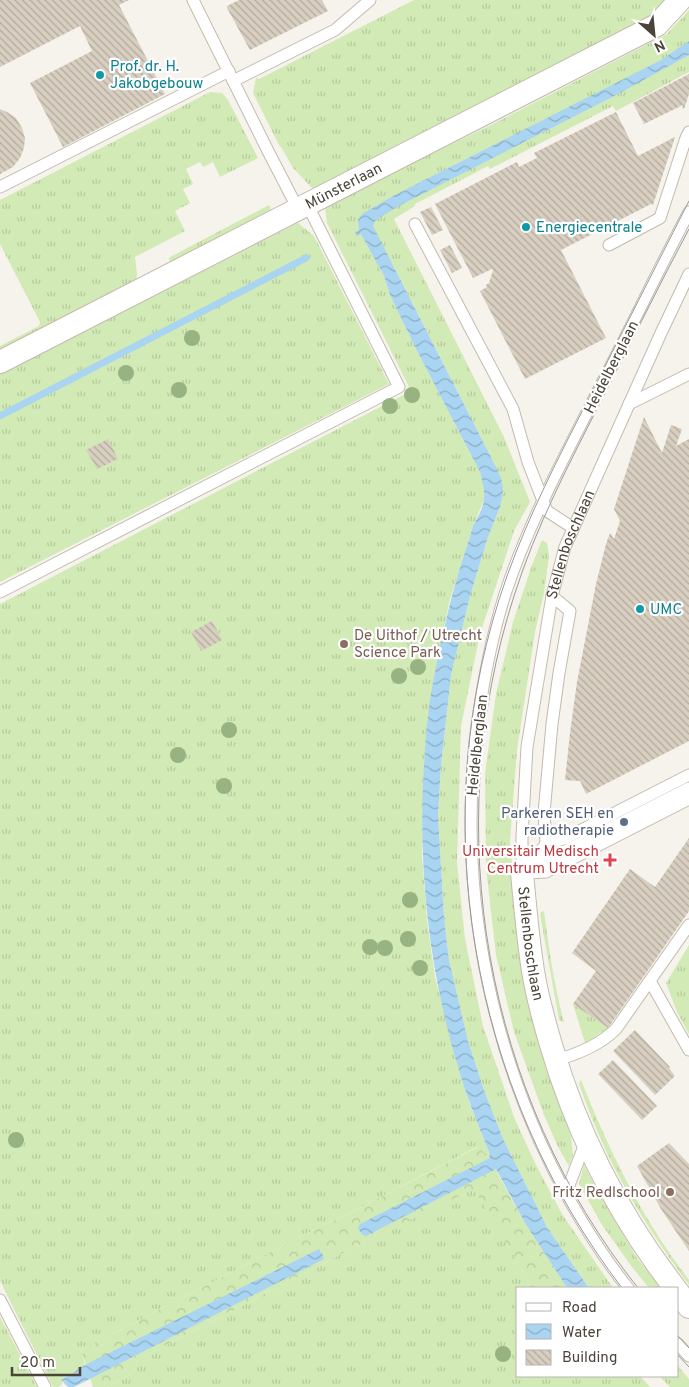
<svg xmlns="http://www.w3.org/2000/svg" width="689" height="1387" viewBox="0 0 689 1387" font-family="Overpass,sans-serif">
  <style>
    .grass { fill: url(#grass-tufts) }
    .forest { fill: url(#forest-crowns) }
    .water { fill: url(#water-waves) }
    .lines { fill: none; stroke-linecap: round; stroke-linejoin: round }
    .stream { stroke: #a9d4f2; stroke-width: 7 }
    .building { fill: url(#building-back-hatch) }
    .service-casing { stroke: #c2bbae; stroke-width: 13 }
    .minor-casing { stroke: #c2bbae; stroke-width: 24 }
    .service { stroke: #fff; stroke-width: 11 }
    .minor { stroke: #fff; stroke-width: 22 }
    .tram { stroke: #9a9a9a; stroke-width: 1 }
    .tree { fill: #97b381 }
    .culture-dot { fill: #0f9aa8; stroke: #fff; stroke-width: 2 }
    .education-dot { fill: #8d6e63; stroke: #fff; stroke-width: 2 }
    .service-dot { fill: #5c6f8a; stroke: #fff; stroke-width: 2 }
    .health-dot { fill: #e0444e; stroke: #fff; stroke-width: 2 }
    .labels { text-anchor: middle; stroke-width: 4.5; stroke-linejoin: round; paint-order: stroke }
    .culture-label { font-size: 15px; fill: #0d838f; stroke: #fff; text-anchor: start }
    .street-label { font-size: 15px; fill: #4b4439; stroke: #fff }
    .education-label { font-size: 15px; fill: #785e54; stroke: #fff; text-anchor: start }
    .service-label { font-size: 15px; fill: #4e5e75; stroke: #fff; text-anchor: end }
    .health-label { font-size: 15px; fill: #be3a42; stroke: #fff; text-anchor: end }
  </style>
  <defs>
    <pattern id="grass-tufts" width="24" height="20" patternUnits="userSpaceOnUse" patternTransform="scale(1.25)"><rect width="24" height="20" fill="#d2eab5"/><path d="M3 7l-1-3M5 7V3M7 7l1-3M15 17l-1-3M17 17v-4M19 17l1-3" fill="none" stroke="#b6ca9c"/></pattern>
    <pattern id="forest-crowns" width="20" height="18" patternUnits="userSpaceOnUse" patternTransform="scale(1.25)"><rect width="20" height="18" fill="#d2eab5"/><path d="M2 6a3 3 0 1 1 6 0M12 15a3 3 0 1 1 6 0" fill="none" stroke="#b6ca9c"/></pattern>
    <pattern id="water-waves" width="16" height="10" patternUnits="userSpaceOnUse" patternTransform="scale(1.25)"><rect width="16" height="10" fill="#a9d4f2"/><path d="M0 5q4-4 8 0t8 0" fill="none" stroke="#8caec5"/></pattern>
    <pattern id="building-back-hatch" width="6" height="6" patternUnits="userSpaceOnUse" patternTransform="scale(1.25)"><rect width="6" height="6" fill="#d8cfc1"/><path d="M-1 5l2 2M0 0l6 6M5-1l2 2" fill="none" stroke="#b1aa9e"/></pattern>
  </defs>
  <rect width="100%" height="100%" fill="#f6f3ec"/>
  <g class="grass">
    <path d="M414 0H670L652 15 320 187 312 188 293 168 281 147H280L253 93 256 78 259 79Z"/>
    <path d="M689 10V72L616 111 613 106 490 169 488 166 415 204V206L394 219 504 437 530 502 514 531 480 634 461 726 457 862 465 939 483 1026 514 1117 535 1163 562 1214 613 1288H589L548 1229 504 1141 485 1093 468 1041 449 960 444 917 438 816 441 765 451 675 470 596 488 537 500 507 498 471 391 261 379 268 384 276 390 295 417 351 480 472 484 487V500L472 529 449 603 434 678 428 715 424 766 422 856 427 920 435 977 458 1067 470 1105 489 1152 490 1158 477 1147 338 1219 325 1224 81 1350 85 1365 62 1379V1385L58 1387H53L0 1281V604L411 391 327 223 325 208 398 170 489 126 667 34Z"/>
    <path d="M210 92 222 93 228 100 258 158 220 177 213 162 203 167 200 162 186 169 193 184 183 189 190 203 175 211 185 231 135 257 137 274 136 282 0 352V346L39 326 40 322 0 244V200Z"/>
    <path d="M269 205 271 210 269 214 170 265 169 258 172 256Z"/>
    <path d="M298 223 314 236 389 384 0 582V374Z"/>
    <path d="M542 540 547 543 549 556 544 593 535 632 517 750 510 841 518 941 563 1114 571 1136 573 1155 569 1166 558 1147 544 1115 514 1032 496 955 486 868 485 773 496 694 513 622 532 565Z"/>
    <path d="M544 911C549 949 554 985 564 1022L559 1020 540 914 541 912Z"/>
    <path d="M689 945V1034L677 1012 666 983Z"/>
    <path d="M573 1004 608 1028 585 1043Z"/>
    <path d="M581 1080C610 1153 642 1218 689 1280V1285C658 1243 629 1199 606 1151 596 1129 587 1106 579 1084Z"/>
    <path d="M584 1165 598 1192 637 1258 661 1288H649L632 1267 602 1225 579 1184Z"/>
    <path d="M474 1188 532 1288H518V1376H640L650 1387H107L134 1373 138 1360 347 1251Z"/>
    <path d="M0 1317 37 1387H0Z"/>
    <path d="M678 1366 689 1379V1387H670L659 1376H678Z"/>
  </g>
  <path class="forest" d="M478 1147 490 1158 500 1178 525 1223 567 1288H532L474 1189 347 1251 138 1360 134 1373 107 1387H93L81 1350 325 1224 338 1219Z"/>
  <g class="water">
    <path d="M689 41V55L620 93 395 208 375 221 373 226 498 471 502 482 503 492 500 507 488 537 470 596 451 675 441 765 438 816 444 917 449 960 468 1041 485 1093 504 1141 548 1229 589 1288H567L525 1223 496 1169 366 1236 363 1235 358 1229 360 1224 490 1158 489 1152C478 1124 466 1096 458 1067 430 974 419 878 423 782 425 747 427 711 434 677 442 636 451 595 464 555 467 546 470 536 473 526 477 518 484 507 484 498 485 490 482 481 480 472L417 351 390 295 384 276 361 234 357 236 355 232 359 230 358 220 362 214 393 196 661 60Z"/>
    <path d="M319 1249 324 1259 74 1387H68L61 1380 85 1365Z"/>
  </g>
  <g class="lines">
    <path class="stream" d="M0 416 306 258"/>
  </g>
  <g class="building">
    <path d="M0 0H129L119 5 165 94 63 147 30 83 92 51 80 26 0 67Z"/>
    <path d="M239 0H322L328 11 250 50 227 8V6Z"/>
    <path d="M689 74V94L684 109 682 108 683 105 644 124 633 103Z"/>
    <path d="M0 109 7 112 16 118 22 128 25 138 24 148 20 158 13 167 0 174Z"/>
    <path d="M616 112 638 156 673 138V137H675L653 205 651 204 561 250 606 338 525 379 480 291 487 287 486 285 489 283 493 270 492 269 473 278 435 204 517 162 519 167 537 158 534 153Z"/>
    <path d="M431 207 443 230 432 235 420 212Z"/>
    <path d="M450 245 462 268 452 273 440 250Z"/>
    <path d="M644 417 662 453 671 425 682 429 676 446 689 439V741L586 794 580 781 565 780 570 733 577 682 596 584 606 544 610 533 614 539 620 521 614 509Z"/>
    <path d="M108 439 118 459 97 469 86 450Z"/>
    <path d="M212 621 222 640 201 651 191 632Z"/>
    <path d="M689 838V911L608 1028 573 1004 596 971 572 953 630 869 655 887Z"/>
    <path d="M635 1030 670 1067 669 1068 675 1076 655 1095 613 1051Z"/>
    <path d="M613 1060 657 1106 642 1120 598 1074Z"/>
    <path d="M669 1143 689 1164V1251L661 1209 637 1166Z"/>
  </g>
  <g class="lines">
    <defs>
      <g id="service">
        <path d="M193 0 269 153 298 209"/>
        <path d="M233 81 335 30 370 0"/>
        <path d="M0 187 229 71"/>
        <path d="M415 224 513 409 528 462 547 511 573 528"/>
        <path d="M609 245 660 218 686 138 689 132"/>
        <path d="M629 404 689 374"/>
        <path d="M0 592 399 387 307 204"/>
        <path d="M546 844 544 813 552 724 559 673 570 611 552 596"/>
        <path d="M546 844 564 839 689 775"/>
        <path d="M525 870 546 844"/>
        <path id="s1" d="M522 873V836L527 747 552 596 565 547 661 333 689 274"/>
        <path d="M522 873 689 788"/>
        <path d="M527 873 546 872 689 799"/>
        <path d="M650 981 689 1050"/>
        <path d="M556 1060C578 1054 600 1045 616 1029L689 925"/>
        <path d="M566 1193 586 1141"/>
        <path d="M628 1288C606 1261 587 1231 570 1201 492 1062 459 901 475 742 481 692 490 642 505 594 529 521 567 452 602 383 632 326 659 268 689 212"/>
        <path d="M0 1300 45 1387"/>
        <path d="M678 1344 689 1356"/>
      </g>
      <g id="minor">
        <path id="s2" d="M0 362 657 25 680 0"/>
        <path id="s3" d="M522 873C525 906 528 939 533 971 537 996 544 1021 551 1045 577 1133 619 1216 675 1288"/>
        <path d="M678 1292 689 1307"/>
      </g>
    </defs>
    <use href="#service" class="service-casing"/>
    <use href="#minor" class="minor-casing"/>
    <use href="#service" class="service"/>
    <use href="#minor" class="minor"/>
    <g class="tram">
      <path d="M622 1288C469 1088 422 814 507 576 529 515 558 458 588 400 622 334 655 267 689 201"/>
      <path d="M638 1288C484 1095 439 829 514 596 536 526 570 462 603 397 632 341 659 285 689 229"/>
      <path d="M678 1336 689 1348"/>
      <path d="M678 1355 689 1367"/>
    </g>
  </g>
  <g class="tree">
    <circle cx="192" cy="338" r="8"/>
    <circle cx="126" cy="373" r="8"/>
    <circle cx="179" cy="390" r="8"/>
    <circle cx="412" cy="395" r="8"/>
    <circle cx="390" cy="406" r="8"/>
    <circle cx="418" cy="667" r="8"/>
    <circle cx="399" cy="676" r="8"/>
    <circle cx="229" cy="730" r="8"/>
    <circle cx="178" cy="755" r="8"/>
    <circle cx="224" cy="786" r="8"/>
    <circle cx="410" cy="900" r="8"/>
    <circle cx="408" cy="939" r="8"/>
    <circle cx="370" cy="947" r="8"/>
    <circle cx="385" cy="948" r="8"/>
    <circle cx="420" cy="968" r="8"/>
    <circle cx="16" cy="1140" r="8"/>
    <circle cx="503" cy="1354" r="8"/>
  </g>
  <g class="culture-dot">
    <circle cx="100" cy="75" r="5"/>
    <circle cx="526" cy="227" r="5"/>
    <circle cx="640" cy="609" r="5"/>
  </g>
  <g class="education-dot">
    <circle cx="344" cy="644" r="5"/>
    <circle cx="670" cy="1192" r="5"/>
  </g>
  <circle class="service-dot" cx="624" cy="822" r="5"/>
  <path class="health-dot" d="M607.5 852.5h5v5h5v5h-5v5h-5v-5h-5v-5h5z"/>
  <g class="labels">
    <g class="culture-label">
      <text x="110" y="71">Prof. dr. H.<tspan x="110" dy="17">Jakobgebouw</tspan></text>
      <text x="536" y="232">Energiecentrale</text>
      <text x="650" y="614">UMC</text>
    </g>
    <g class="street-label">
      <text dy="5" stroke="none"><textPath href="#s2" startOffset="386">Münsterlaan</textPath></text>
      <text transform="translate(611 367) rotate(-63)" y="5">Heidelberglaan</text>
      <text dy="5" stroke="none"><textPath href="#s1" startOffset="334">Stellenboschlaan</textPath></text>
      <text transform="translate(477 745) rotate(-84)" y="5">Heidelberglaan</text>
      <text dy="5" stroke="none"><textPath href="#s3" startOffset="71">Stellenboschlaan</textPath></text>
    </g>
    <g class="education-label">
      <text x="354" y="640">De Uithof / Utrecht<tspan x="354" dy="17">Science Park</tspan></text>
      <text x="660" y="1197" text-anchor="end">Fritz Redlschool</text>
    </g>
    <g class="service-label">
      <text x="614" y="818">Parkeren SEH en<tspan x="614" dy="17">radiotherapie</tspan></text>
    </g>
    <g class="health-label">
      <text x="599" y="856">Universitair Medisch<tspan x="599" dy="17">Centrum Utrecht</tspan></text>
    </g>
  </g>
  <rect x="516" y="1287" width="162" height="90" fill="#ffffff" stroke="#b7b4b0"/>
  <rect x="526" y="1303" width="25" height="8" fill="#ffffff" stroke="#b7b4b0"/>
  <text x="562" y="1312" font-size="15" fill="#4b4439">Road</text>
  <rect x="526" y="1324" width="25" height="15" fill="url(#water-waves)" stroke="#b7b4b0"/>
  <text x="562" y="1337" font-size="15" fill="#4b4439">Water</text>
  <rect x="526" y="1350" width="25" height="15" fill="url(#building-back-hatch)" stroke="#b7b4b0"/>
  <text x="562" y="1362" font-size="15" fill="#4b4439">Building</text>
  <g transform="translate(654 35) rotate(153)" stroke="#ffffff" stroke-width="4" paint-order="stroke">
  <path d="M0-4L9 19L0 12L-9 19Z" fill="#4b4439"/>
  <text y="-8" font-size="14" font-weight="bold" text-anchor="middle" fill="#4b4439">N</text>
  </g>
  <path d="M12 1367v8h68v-8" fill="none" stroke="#4b4439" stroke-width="2.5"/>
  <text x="20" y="1367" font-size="15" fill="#4b4439" stroke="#ffffff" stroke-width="4" paint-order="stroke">20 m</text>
</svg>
